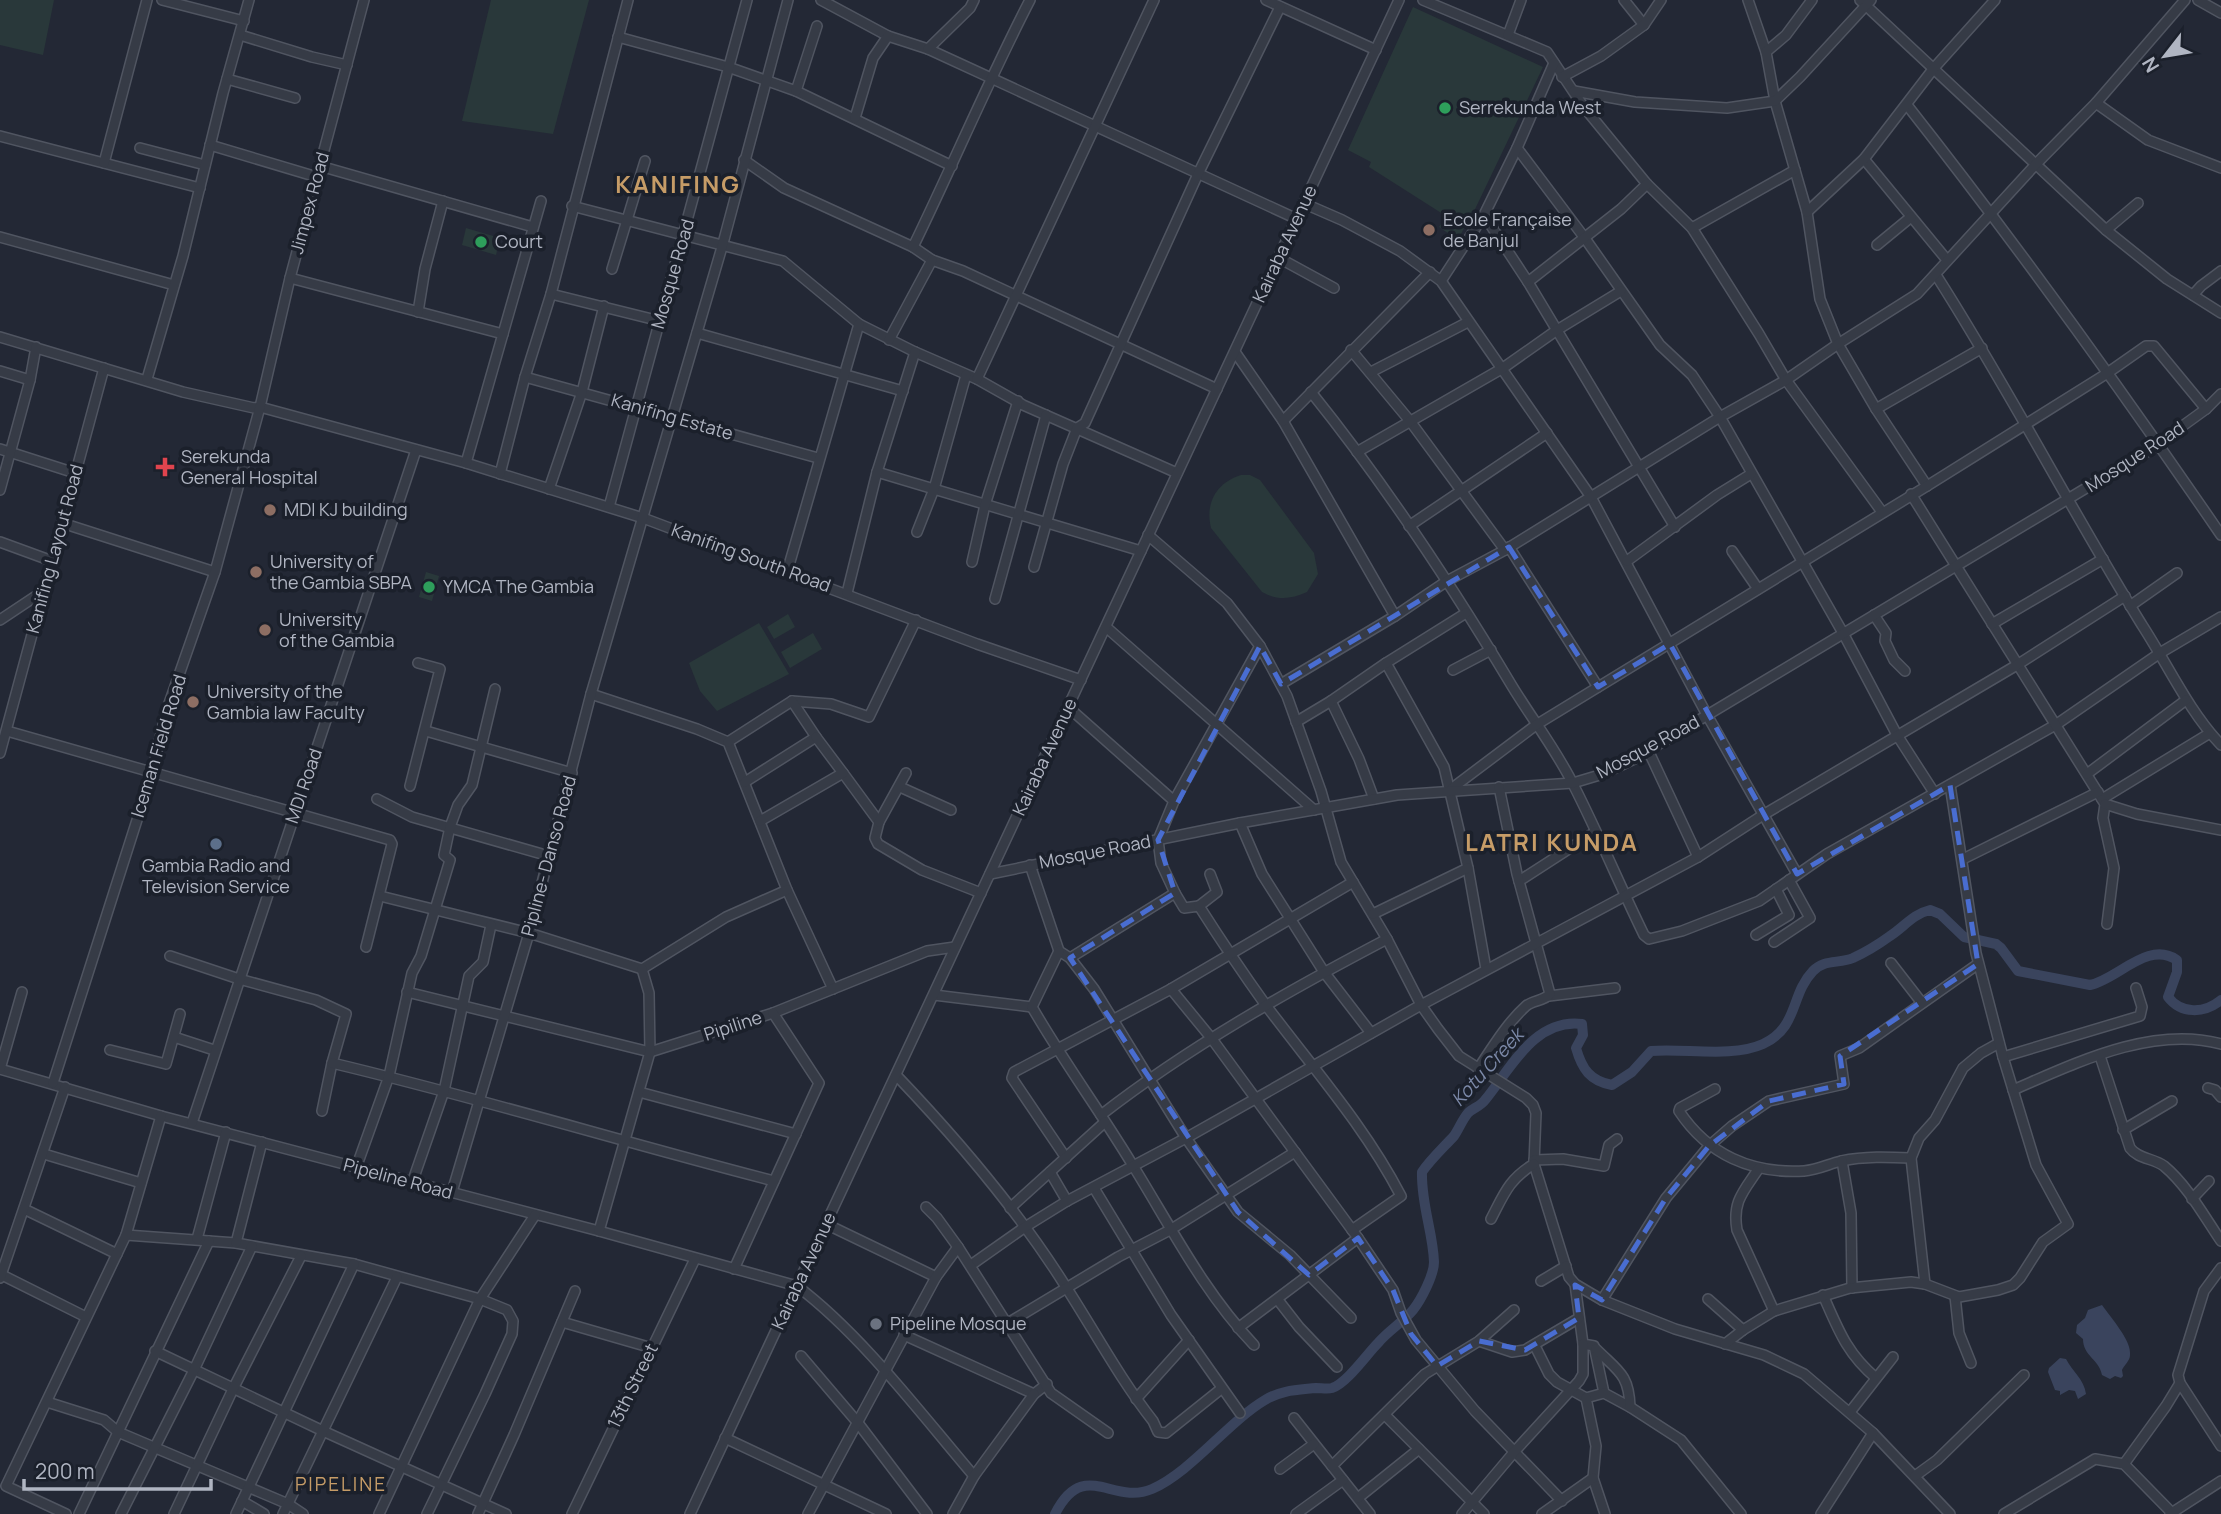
<svg xmlns="http://www.w3.org/2000/svg" width="2221" height="1514" viewBox="0 0 2221 1514" font-family="Manrope,sans-serif">
  <style>
    .green { fill: #29383a }
    .water { fill: #3a445d }
    .lines { fill: none; stroke-linecap: round; stroke-linejoin: round }
    .river { stroke: #3a445d; stroke-width: 10 }
    .minor-casing { stroke: #505561; stroke-width: 12 }
    .minor { stroke: #363b46; stroke-width: 9 }
    .marked { fill: none; stroke: #496dd1; stroke-width: 5; stroke-dasharray: 14 9; stroke-linejoin: round }
    .leisure-dot { fill: #2e9e5b; stroke: #1b202b; stroke-width: 2.5 }
    .education-dot { fill: #8d6e63; stroke: #1b202b; stroke-width: 2.5 }
    .health-dot { fill: #e0444e; stroke: #1b202b; stroke-width: 2.5 }
    .service-dot { fill: #5c6f8a; stroke: #1b202b; stroke-width: 2.5 }
    .worship-dot { fill: #6b7280; stroke: #1b202b; stroke-width: 2.5 }
    .labels { text-anchor: middle; stroke-width: 7; stroke-linejoin: round; paint-order: stroke }
    .poi-label { font-size: 18px; fill: #b0b5c2; stroke: #1b202b; text-anchor: start }
    .street-label { font-size: 18px; fill: #b0b5c2; stroke: #1b202b }
    .water-label { font-size: 19px; font-style: italic; fill: #7c89a8; stroke: #1b202b }
    .neighbourhood-label { font-size: 19px; letter-spacing: 2px; fill: #c69c67; stroke: #1b202b }
    .district-label { font-size: 24px; font-weight: bold; letter-spacing: 2px; fill: #c69c67; stroke: #1b202b }
  </style>
  <rect width="100%" height="100%" fill="#232835"/>
  <g class="green">
    <path d="M0 0H54L43 55 0 45Z"/>
    <path d="M491 0H589L553 134 462 121Z"/>
    <path d="M1413 7 1543 67 1466 228 1449 218 1464 228 1458 240 1439 227 1446 216 1369 167 1371 162 1348 150Z"/>
    <path d="M466 228 500 238 496 255 462 245Z"/>
    <path d="M1241 475H1250L1260 480 1314 553 1318 574 1307 592C1291 599 1278 601 1262 592L1211 528C1205 503 1216 483 1241 475Z"/>
    <path d="M426 572 439 576 432 601 419 597Z"/>
    <path d="M788 614 795 627 774 639 767 627Z"/>
    <path d="M759 623 789 674 717 711 700 691 689 663Z"/>
    <path d="M813 633 822 649 790 668 781 652Z"/>
  </g>
  <g class="water">
    <path d="M2102 1305C2111 1318 2132 1341 2130 1355 2130 1361 2124 1365 2122 1370L2123 1376 2121 1378 2115 1376 2110 1379 2102 1375C2099 1359 2083 1356 2083 1339L2076 1333 2077 1325 2085 1318 2088 1310Z"/>
    <path d="M2060 1358 2066 1359C2072 1371 2084 1379 2086 1394L2078 1399 2075 1391 2069 1390 2060 1395V1391L2055 1390 2048 1372 2049 1368Z"/>
  </g>
  <g class="lines">
    <path class="river" d="M1055 1514C1084 1457 1112 1506 1152 1489 1191 1472 1228 1422 1265 1400 1281 1390 1298 1390 1316 1388 1321 1388 1328 1389 1332 1388 1347 1383 1367 1354 1378 1343 1388 1331 1403 1322 1413 1310 1421 1300 1434 1275 1434 1262 1433 1232 1421 1204 1422 1172 1431 1159 1443 1148 1454 1136 1459 1129 1462 1120 1468 1113 1473 1108 1481 1106 1485 1100 1510 1070 1534 1018 1582 1024L1583 1035 1576 1048C1582 1069 1590 1081 1612 1085L1632 1072 1651 1051C1685 1048 1732 1058 1763 1044 1799 1027 1790 995 1813 971 1824 959 1839 964 1853 958 1866 952 1879 944 1890 936 1904 927 1913 914 1930 910L1940 914 1964 937 1996 944 2001 948 2018 971 2090 985C2118 979 2148 940 2177 960V972L2168 997C2181 1014 2204 1014 2221 1000"/>
    <defs>
      <g id="minor">
        <path d="M162 0 244 21"/>
        <path d="M821 0 888 36 928 49 1297 219"/>
        <path d="M1266 0 1376 50"/>
        <path d="M1423 0 1547 52 1583 106 1647 184 1692 228 1759 334 1786 380 1882 512"/>
        <path d="M1624 0 1644 25"/>
        <path d="M1748 0 1766 52"/>
        <path d="M1812 0 1786 35 1766 52 1775 101 1807 212 1820 299 1838 344 1876 409 1927 486"/>
        <path d="M1860 0 2106 230 2167 279 2221 313"/>
        <path d="M2198 0 2221 13"/>
        <path d="M240 35 312 57 347 65"/>
        <path d="M1508 35 1521 0"/>
        <path d="M618 37 728 67 796 91 952 166"/>
        <path d="M928 49 970 8 974 0"/>
        <path d="M1562 77 1601 56 1644 25 1661 0"/>
        <path d="M227 79 295 98"/>
        <path d="M796 91 817 26"/>
        <path d="M1574 91 1635 102 1727 108 1775 101 1800 77 1871 0"/>
        <path d="M2096 103 2148 140 2221 168"/>
        <path d="M1907 105C2017 245 2121 389 2221 535"/>
        <path d="M855 118 873 58 888 36"/>
        <path d="M0 136 200 188"/>
        <path d="M210 145 317 177"/>
        <path d="M140 148 205 165"/>
        <path d="M1517 148 1584 237 1660 345 1692 375 1720 417 1843 633 1897 735 1935 794"/>
        <path d="M1864 159 1947 260"/>
        <path d="M744 160 784 188 913 247 932 260 963 271 1217 389"/>
        <path d="M104 163 147 0"/>
        <path d="M320 166 533 227"/>
        <path d="M1303 203 1342 220 1400 251 1441 281 1591 497 1707 715 1797 874"/>
        <path d="M572 206 783 261 859 324 915 352 977 379 1023 405 1177 473"/>
        <path d="M1807 212 1864 159 1934 68 1995 0"/>
        <path d="M1484 215 1528 282 1675 527"/>
        <path d="M1692 228 1795 170"/>
        <path d="M2106 230 2138 203"/>
        <path d="M0 237 174 285"/>
        <path d="M1877 245 1911 217"/>
        <path d="M913 247C953 165 988 81 1030 0"/>
        <path d="M1279 258 1334 288"/>
        <path d="M612 269 645 161"/>
        <path d="M1936 275C2009 389 2071 510 2142 625 2168 665 2188 710 2221 745"/>
        <path d="M290 278 503 334"/>
        <path d="M1441 281 1484 215 1517 148 1554 63"/>
        <path d="M1528 282 1621 209 1647 184"/>
        <path d="M551 294 660 321"/>
        <path d="M2193 295 2201 286 2221 271"/>
        <path d="M418 312 425 269 443 201"/>
        <path d="M697 333 903 391"/>
        <path d="M0 337 183 392 254 408 260 407 466 463 643 518 977 644 1081 680"/>
        <path d="M889 340 932 260"/>
        <path d="M1351 350 1410 421 1505 550"/>
        <path d="M1235 352 1283 421 1395 616"/>
        <path d="M0 371 30 380"/>
        <path d="M1371 372 1468 322"/>
        <path d="M525 377 818 458"/>
        <path d="M147 379 183 256 223 93 249 0"/>
        <path d="M977 379 1154 0"/>
        <path d="M1311 392C1385 484 1451 584 1512 686 1532 719 1557 751 1574 786 1599 835 1620 886 1644 935L1649 939 1682 931 1759 901 1827 854 2057 724 2160 653 2221 617"/>
        <path d="M1876 409 1982 348"/>
        <path d="M1283 421 1430 272"/>
        <path d="M0 449 75 473"/>
        <path d="M1357 452 1503 368 1557 330 1621 291"/>
        <path d="M466 463 541 201"/>
        <path d="M877 472 1141 551"/>
        <path d="M500 474 525 377 551 294 628 0"/>
        <path d="M549 489 582 392 604 306"/>
        <path d="M0 490 30 380 36 347"/>
        <path d="M1911 494 2105 804 2103 818 2114 868 2107 924"/>
        <path d="M609 507 747 0"/>
        <path d="M62 523 215 572"/>
        <path d="M1409 526 1547 433"/>
        <path d="M917 532 934 489 966 375"/>
        <path d="M1148 535 1227 603 1260 646 1287 696 1321 791 1341 862 1387 939 1421 1005 1438 1029 1459 1056 1526 1098 1533 1105 1536 1113 1534 1164 1569 1277 1575 1284 1602 1300 1675 1329 1764 1355 1804 1374 1873 1433 1950 1514"/>
        <path d="M0 542 52 561"/>
        <path d="M1509 547 1598 687"/>
        <path d="M1732 551 1758 589"/>
        <path d="M1627 561 1717 495 1751 474"/>
        <path d="M972 562 985 505 1018 401"/>
        <path d="M1034 567 1063 464 1077 428 1085 423 1198 174 1280 7"/>
        <path d="M787 572 859 324"/>
        <path d="M847 593 877 472 915 352"/>
        <path d="M995 599 1046 415"/>
        <path d="M2130 606 2177 573"/>
        <path d="M1874 615 1886 633 1885 641 1894 660 1905 671"/>
        <path d="M0 620 45 590"/>
        <path d="M1992 624 2103 559"/>
        <path d="M1106 627 1314 810"/>
        <path d="M1386 663 1444 767 1468 868 1486 969"/>
        <path d="M1453 670 1491 650"/>
        <path d="M1281 684 1395 616 1447 581 1505 550 1720 417 1786 380 1838 344 1917 294 2037 163 2096 103 2185 0"/>
        <path d="M591 694 697 729 728 742 787 890 833 989"/>
        <path d="M792 701 831 704 869 717 916 620"/>
        <path d="M1331 701 1359 759 1374 799"/>
        <path d="M1068 707 1174 801"/>
        <path d="M1296 722 1331 701 1386 663 1466 613"/>
        <path d="M7 731 390 840 392 844 366 947"/>
        <path d="M426 731 572 773"/>
        <path d="M728 742 792 701 816 737 745 782"/>
        <path d="M1648 750 1698 857"/>
        <path d="M0 753 104 368"/>
        <path d="M843 773 879 822 875 838 878 844 922 870 981 893"/>
        <path d="M2087 774 2186 700"/>
        <path d="M410 786 440 669 418 663"/>
        <path d="M900 787 951 810"/>
        <path d="M1451 789 1536 725 1927 486 2106 374 2146 346H2154L2206 409"/>
        <path d="M377 799 412 817 549 856"/>
        <path d="M2102 799 2210 733"/>
        <path d="M2105 804 2137 814 2221 830"/>
        <path d="M760 821 843 773 816 737"/>
        <path d="M879 822 906 773"/>
        <path d="M1240 823 1262 874 1324 972 1371 1033"/>
        <path d="M1963 859 2098 792"/>
        <path d="M1030 865 1059 951 1070 958 1094 989 1186 1138 1238 1212 1290 1255 1351 1318"/>
        <path d="M990 874 1240 823 1397 795 1573 783 1603 774 1634 759 2148 451 2206 409 2221 394"/>
        <path d="M1519 881 1595 832"/>
        <path d="M1175 893 1184 908 1199 906C1220 939 1242 972 1265 1004 1312 1067 1364 1125 1401 1196L1352 1230"/>
        <path d="M380 896 529 933 642 969 726 917 787 890"/>
        <path d="M1199 906 1217 892 1210 874"/>
        <path d="M1373 914 1468 868"/>
        <path d="M1756 935 1789 915 1776 889"/>
        <path d="M1774 942 1810 918 1789 880"/>
        <path d="M170 956 239 979 316 1000 346 1014 332 1063 322 1111"/>
        <path d="M1070 958 1175 893 1161 863 1158 840 1174 801 1260 646"/>
        <path d="M1891 963 1922 1003"/>
        <path d="M1171 989 1212 1039 1358 1238 1393 1290 1401 1313 1416 1340 1475 1411 1562 1501"/>
        <path d="M407 992 650 1052 773 1013 927 951 955 947"/>
        <path d="M934 995 1032 1007"/>
        <path d="M1549 996 1615 988"/>
        <path d="M1032 1007C1063 1061 1100 1111 1132 1164 1171 1227 1203 1291 1254 1345"/>
        <path d="M1032 1007 1059 951"/>
        <path d="M174 1037 214 1050"/>
        <path d="M110 1050 166 1064 180 1014"/>
        <path d="M2100 1056 2130 1148C2138 1159 2153 1158 2164 1166 2187 1185 2204 1216 2221 1241"/>
        <path d="M2003 1057 2140 1016 2142 1007 2136 988"/>
        <path d="M332 1063C480 1098 626 1143 774 1181"/>
        <path d="M0 1069 161 1116 599 1231 797 1286C862 1335 921 1414 974 1476"/>
        <path d="M0 1069 22 992"/>
        <path d="M1478 1069C1492 1048 1507 1023 1526 1006 1533 1000 1544 1001 1550 994L1517 874 1499 787"/>
        <path d="M896 1075C958 1140 1018 1210 1066 1287 1095 1332 1120 1379 1153 1421L1158 1432 1166 1433 1221 1389"/>
        <path d="M53 1083 152 773 166 712 215 572 260 407 290 278 364 0"/>
        <path d="M2208 1088 2215 1090 2221 1097"/>
        <path d="M1715 1089 1680 1108 1679 1111C1708 1155 1752 1174 1804 1171 1817 1170 1829 1164 1841 1161 1865 1156 1888 1157 1911 1158"/>
        <path d="M2013 1090C2076 1063 2152 1025 2221 1044"/>
        <path d="M639 1092 796 1134"/>
        <path d="M1101 1115C1190 1046 1288 991 1387 939"/>
        <path d="M192 1123 416 450"/>
        <path d="M2123 1130 2172 1101"/>
        <path d="M44 1154 141 1183"/>
        <path d="M1066 1158 1012 1078 1014 1072 1171 989 1353 882"/>
        <path d="M1534 1160 1563 1159 1604 1166 1609 1145 1617 1139"/>
        <path d="M1842 1161 1851 1213 1852 1288"/>
        <path d="M356 1168 389 1076 412 973 421 956 450 860 444 855 450 827 458 805 472 785 495 689"/>
        <path d="M1759 1168C1744 1191 1732 1201 1737 1230L1774 1311"/>
        <path d="M1050 1172 1067 1201"/>
        <path d="M412 1183 444 1091 469 976 483 962 491 925"/>
        <path d="M1094 1188 1171 1315 1240 1413"/>
        <path d="M452 1192 529 933 591 694 722 247 788 0"/>
        <path d="M2192 1199 2209 1181"/>
        <path d="M926 1207 937 1218 958 1247"/>
        <path d="M1010 1208 1105 1122"/>
        <path d="M24 1209 117 1254"/>
        <path d="M1491 1219C1504 1194 1509 1179 1534 1164"/>
        <path d="M826 1224 936 1277"/>
        <path d="M599 1231 650 1052 649 993 642 969"/>
        <path d="M126 1235 236 1243 354 1264 480 1299 507 1310 513 1321 512 1334 485 1394 427 1514"/>
        <path d="M197 1239 226 1132"/>
        <path d="M236 1243 262 1142"/>
        <path d="M971 1265 1025 1227 1067 1201 1186 1138 1421 1005 1698 857 1763 815 2017 665 2125 596"/>
        <path d="M2221 1268 2204 1291 2178 1375 2180 1383 2221 1446"/>
        <path d="M734 1269 819 1083 773 1013"/>
        <path d="M2 1275 86 1317"/>
        <path d="M0 1278 65 1087"/>
        <path d="M1541 1281 1566 1266"/>
        <path d="M1575 1284 1583 1344 1594 1346 1604 1393"/>
        <path d="M1925 1284 1911 1158 1919 1138 1935 1120 1963 1068 1981 1053 1999 1043"/>
        <path d="M1823 1295C1838 1329 1847 1354 1876 1378"/>
        <path d="M1955 1296 1959 1333 1971 1363"/>
        <path d="M1708 1299 1743 1330"/>
        <path d="M1278 1300 1299 1327 1337 1367"/>
        <path d="M1602 1300 1666 1198 1709 1146 1732 1126 1769 1101 1844 1084 1840 1056 1859 1048 1978 964"/>
        <path d="M562 1322 652 1348"/>
        <path d="M1008 1323 1118 1257 1170 1230 1295 1152"/>
        <path d="M1238 1328 1358 1238"/>
        <path d="M904 1335 1034 1394 1047 1384"/>
        <path d="M1479 1341 1512 1352 1525 1350 1579 1318"/>
        <path d="M1725 1344 1743 1330 1774 1311 1850 1288 1911 1282 1925 1284 1959 1297 1998 1290 2013 1285 2020 1278 2043 1242 2068 1224 2036 1165 2003 1057 1976 953 1950 785"/>
        <path d="M1535 1346 1549 1374 1557 1382 1586 1398 1604 1393 1630 1407 1681 1440 1741 1514"/>
        <path d="M1596 1349C1618 1371 1629 1374 1630 1407"/>
        <path d="M155 1351 323 1431 506 1514"/>
        <path d="M801 1356 858 1423 927 1514"/>
        <path d="M1586 1398 1596 1446 1593 1478 1605 1514"/>
        <path d="M1136 1399 1189 1340"/>
        <path d="M47 1402 104 1420 118 1432 288 1504 303 1514"/>
        <path d="M1850 1412 1893 1357"/>
        <path d="M1385 1415 1484 1514"/>
        <path d="M1294 1418 1370 1514"/>
        <path d="M725 1438 886 1514"/>
        <path d="M2124 1464 2166 1406 2180 1383"/>
        <path d="M1332 1466 1425 1374 1479 1341 1514 1310"/>
        <path d="M1280 1469 1314 1444"/>
        <path d="M1915 1476 1937 1460 2024 1375"/>
        <path d="M1358 1498 1419 1449"/>
        <path d="M242 1501 264 1514"/>
        <path d="M66 1514 6 1486 126 1235 161 1116"/>
        <path d="M79 1514 209 1241"/>
        <path d="M121 1514 194 1370 252 1246"/>
        <path d="M174 1514 234 1387 301 1256"/>
        <path d="M236 1514 354 1264"/>
        <path d="M283 1514 397 1277"/>
        <path d="M379 1514 480 1299 535 1215"/>
        <path d="M478 1514 514 1435 575 1291"/>
        <path d="M572 1514 695 1259"/>
        <path d="M690 1514 1399 0"/>
        <path d="M808 1514 936 1277 958 1247 1051 1393 1108 1433"/>
        <path d="M953 1514 974 1476 1034 1394"/>
        <path d="M1296 1514 1343 1480"/>
        <path d="M1462 1514 1515 1451 1579 1381 1583 1374V1344"/>
        <path d="M1542 1514 1593 1478"/>
        <path d="M1821 1514 1873 1433"/>
        <path d="M2004 1514 2095 1459 2124 1464 2172 1513"/>
        <path d="M2170 1514 2221 1481"/>
      </g>
    </defs>
    <use href="#minor" class="minor-casing"/>
    <use href="#minor" class="minor"/>
  </g>
  <path class="marked" d="M1509 547 1598 687 1670 644 1797 874 1950 785 1978 964 1840 1056 1844 1084 1769 1101 1709 1146 1666 1198 1602 1300 1575 1285 1579 1318 1525 1350 1479 1341 1437 1366 1411 1334 1393 1290 1358 1238 1309 1275 1238 1212 1070 958 1175 893 1158 840 1260 646 1281 684Z"/>
  <g class="leisure-dot">
    <circle cx="1445" cy="108" r="7"/>
    <circle cx="481" cy="242" r="7"/>
    <circle cx="429" cy="587" r="7"/>
  </g>
  <g class="education-dot">
    <circle cx="1429" cy="230" r="7"/>
    <circle cx="270" cy="510" r="7"/>
    <circle cx="256" cy="572" r="7"/>
    <circle cx="265" cy="630" r="7"/>
    <circle cx="193" cy="702" r="7"/>
  </g>
  <path class="health-dot" d="M161.5 456.5h7v7h7v7h-7v7h-7v-7h-7v-7h7z"/>
  <circle class="service-dot" cx="216" cy="844" r="7"/>
  <circle class="worship-dot" cx="876" cy="1324" r="7"/>
  <g class="labels">
    <g class="poi-label">
      <text x="1459" y="114">Serrekunda West</text>
      <text x="1443" y="226">Ecole Française<tspan x="1443" dy="21">de Banjul</tspan></text>
      <text x="495" y="248">Court</text>
      <text x="181" y="463">Serekunda<tspan x="181" dy="21">General Hospital</tspan></text>
      <text x="284" y="516">MDI KJ building</text>
      <text x="270" y="568">University of<tspan x="270" dy="21">the Gambia SBPA</tspan></text>
      <text x="443" y="593">YMCA The Gambia</text>
      <text x="279" y="626">University<tspan x="279" dy="21">of the Gambia</tspan></text>
      <text x="207" y="698">University of the<tspan x="207" dy="21">Gambia law Faculty</tspan></text>
      <text x="216" y="872" text-anchor="middle">Gambia Radio and<tspan x="216" dy="21">Television Service</tspan></text>
      <text x="890" y="1330">Pipeline Mosque</text>
    </g>
    <g class="street-label">
      <text transform="translate(310 203) rotate(-75)" y="6">Jimpex Road</text>
      <text transform="translate(1285 244) rotate(-65)" y="6">Kairaba Avenue</text>
      <text transform="translate(673 274) rotate(-74)" y="6">Mosque Road</text>
      <text transform="translate(672 417) rotate(16)" y="6">Kanifing Estate</text>
      <text transform="translate(2135 457) rotate(-33)" y="6">Mosque Road</text>
      <text transform="translate(55 549) rotate(-75)" y="6">Kanifing Layout Road</text>
      <text transform="translate(751 558) rotate(20)" y="6">Kanifing South Road</text>
      <text transform="translate(159 746) rotate(-73)" y="6">Iceman Field Road</text>
      <text transform="translate(1648 747) rotate(-28)" y="6">Mosque Road</text>
      <text transform="translate(1045 757) rotate(-65)" y="6">Kairaba Avenue</text>
      <text transform="translate(304 786) rotate(-71)" y="6">MDI Road</text>
      <text transform="translate(1095 852) rotate(-11)" y="6">Mosque Road</text>
      <text transform="translate(549 856) rotate(-75)" y="6">Pipline- Danso Road</text>
      <text transform="translate(733 1026) rotate(-18)" y="6">Pipiline</text>
      <text transform="translate(398 1179) rotate(15)" y="6">Pipeline Road</text>
      <text transform="translate(804 1271) rotate(-65)" y="6">Kairaba Avenue</text>
      <text transform="translate(633 1386) rotate(-64)" y="6">13th Street</text>
    </g>
    <g class="water-label">
      <text transform="translate(1487 1067) rotate(-48)" y="7">Kotu Creek</text>
    </g>
    <g class="neighbourhood-label">
      <text x="341" y="1491">PIPELINE</text>
    </g>
    <g class="district-label">
      <text x="678" y="193">KANIFING</text>
      <text x="1552" y="851">LATRI KUNDA</text>
    </g>
  </g>
  <g transform="translate(2165 56) rotate(239)" stroke="#1b202b" stroke-width="5" paint-order="stroke">
  <path d="M0-5L12 26L0 18L-12 26Z" fill="#b0b5c2"/>
  <text y="-10" font-size="19" font-weight="bold" text-anchor="middle" fill="#b0b5c2">N</text>
  </g>
  <path d="M24 1479v10h187v-10" fill="none" stroke="#b0b5c2" stroke-width="3.5"/>
  <text x="35" y="1479" font-size="21" fill="#b0b5c2" stroke="#1b202b" stroke-width="5" paint-order="stroke">200 m</text>
</svg>
